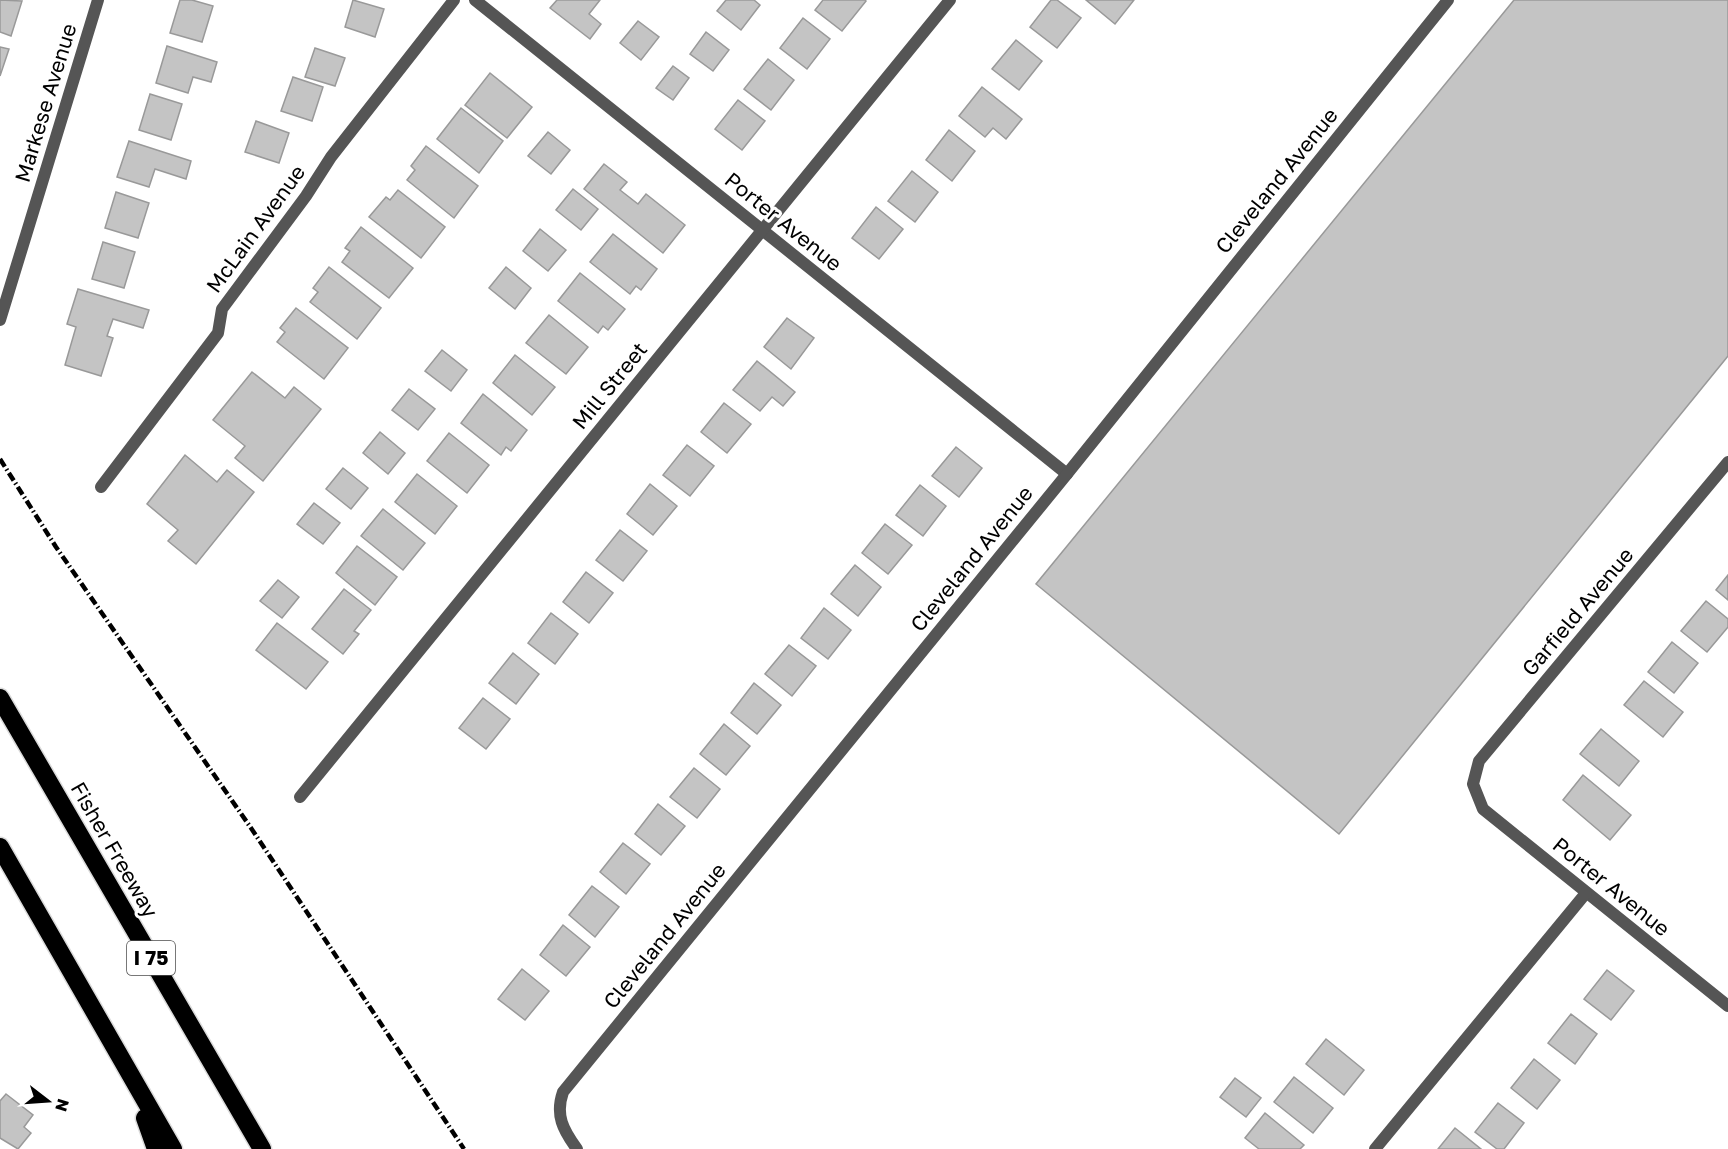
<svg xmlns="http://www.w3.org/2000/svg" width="1728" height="1149" viewBox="0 0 1728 1149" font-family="'Golos Text',sans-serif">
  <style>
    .building { fill: #c4c4c4; stroke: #999; stroke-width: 1.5 }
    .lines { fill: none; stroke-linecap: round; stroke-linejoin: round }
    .motorway-casing { stroke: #dbdbdb; stroke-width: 21 }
    .minor { stroke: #555; stroke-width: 12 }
    .motorway { stroke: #000; stroke-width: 18 }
    .rail { stroke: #000; stroke-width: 4.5; stroke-dasharray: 9 3 1.5 3; stroke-linecap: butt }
    .labels { text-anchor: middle; stroke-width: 6; stroke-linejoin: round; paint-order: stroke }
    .shield { fill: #fff; stroke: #4c4c4c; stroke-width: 1.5 }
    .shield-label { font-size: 20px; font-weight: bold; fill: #000 }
    .street-label { font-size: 21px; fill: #000; stroke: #fff }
  </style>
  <rect width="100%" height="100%" fill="#fff"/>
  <g class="building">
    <path d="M0 0 22 1 11 36 0 32Z"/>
    <path d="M180 0H192L213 6 202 42 170 33Z"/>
    <path d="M353 0 384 9 375 37 345 27Z"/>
    <path d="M557 0H600L589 14 601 24 590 39 550 8Z"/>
    <path d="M726 0H754L760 5 741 30 717 11Z"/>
    <path d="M823 0H865L866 1 842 31 815 10Z"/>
    <path d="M1051 0H1057L1081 18 1057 48 1030 27Z"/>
    <path d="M1086 0H1134L1115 24Z"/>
    <path d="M1514 0H1728V356L1339 834 1036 584Z"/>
    <path d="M803 18 830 39 807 69 780 48Z"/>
    <path d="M638 21 659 37 641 60 620 43Z"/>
    <path d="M706 32 729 50 713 71 690 54Z"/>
    <path d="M1016 40 1042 61 1019 90 992 69Z"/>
    <path d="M167 46 217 62 211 82 193 77 188 93 156 83Z"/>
    <path d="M0 47 9 49 0 76Z"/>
    <path d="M315 48 345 58 335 86 305 77Z"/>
    <path d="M768 59 794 80 771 110 744 89Z"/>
    <path d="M673 66 689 78 673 100 656 88Z"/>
    <path d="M490 73 532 107 507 138 465 105Z"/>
    <path d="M293 77 323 87 312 121 281 111Z"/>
    <path d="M982 87 1022 119 1006 139 993 128 985 137 959 116Z"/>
    <path d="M150 94 182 104 171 140 139 130Z"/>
    <path d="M738 100 765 121 742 150 715 129Z"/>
    <path d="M461 108 503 141 479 173 437 139Z"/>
    <path d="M256 121 289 133 279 163 245 152Z"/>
    <path d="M949 130 975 151 952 181 926 160Z"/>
    <path d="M548 132 570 150 551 174 528 156Z"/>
    <path d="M129 141 191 161 186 179 155 169 149 187 117 177Z"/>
    <path d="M426 146 478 186 454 218 407 180 415 170 411 166Z"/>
    <path d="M604 164 627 182 620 190 638 204 646 194 685 225 663 253 584 189Z"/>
    <path d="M912 171 938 192 915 222 888 201Z"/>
    <path d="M573 189 598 209 581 230 556 210Z"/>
    <path d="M398 190 445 227 421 258 369 217 386 197 390 200Z"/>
    <path d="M116 192 149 203 138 238 105 228Z"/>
    <path d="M876 207 903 229 879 259 852 238Z"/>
    <path d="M361 227 413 268 389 298 342 262 350 251 345 248Z"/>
    <path d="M540 229 566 250 548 271 523 251Z"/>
    <path d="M613 234 657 269 641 290 636 286 630 294 590 262Z"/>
    <path d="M103 242 135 252 124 288 92 279Z"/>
    <path d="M329 267 381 308 357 339 310 302 318 292 313 288Z"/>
    <path d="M506 267 531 288 515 309 489 288Z"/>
    <path d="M580 273 625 309 608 330 603 326 598 333 558 301Z"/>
    <path d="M78 289 149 310 143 328 113 319 107 336 113 338 101 376 65 365 76 327 67 324Z"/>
    <path d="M296 308 348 348 324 379 277 342 285 332 280 328Z"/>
    <path d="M549 315 588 347 566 374 526 343Z"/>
    <path d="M787 318 814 338 791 369 764 347Z"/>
    <path d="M442 350 467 370 451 391 425 371Z"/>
    <path d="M515 355 555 387 532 415 493 383Z"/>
    <path d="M757 361 795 392 783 406 772 397 760 411 733 390Z"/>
    <path d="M252 372 285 398 294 387 321 409 263 481 235 458 245 446 213 420Z"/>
    <path d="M409 389 435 409 418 430 392 410Z"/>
    <path d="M483 394 527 430 511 451 506 447 501 455 461 423Z"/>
    <path d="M724 403 751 424 727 453 701 432Z"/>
    <path d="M380 432 405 453 388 474 363 453Z"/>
    <path d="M449 433 489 465 467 493 427 461Z"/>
    <path d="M687 445 714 466 690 496 663 475Z"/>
    <path d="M956 447 982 468 959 497 932 476Z"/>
    <path d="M185 455 217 482 227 470 254 492 196 564 168 541 178 530 147 504Z"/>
    <path d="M343 468 368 488 351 509 326 489Z"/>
    <path d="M417 474 457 506 435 534 395 502Z"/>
    <path d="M650 484 677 506 653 535 627 514Z"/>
    <path d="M920 485 946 506 923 536 896 515Z"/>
    <path d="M314 503 340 523 323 544 297 524Z"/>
    <path d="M383 509 425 543 403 570 361 536Z"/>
    <path d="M885 524 912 545 888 574 862 553Z"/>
    <path d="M620 530 647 551 623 581 596 560Z"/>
    <path d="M357 546 397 577 375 605 336 573Z"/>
    <path d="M855 565 881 587 858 616 831 594Z"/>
    <path d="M586 572 613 593 589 623 563 602Z"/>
    <path d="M1728 575V600L1716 590Z"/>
    <path d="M278 580 299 597 282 618 260 601Z"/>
    <path d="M344 589 371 610 354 631 359 634 343 654 312 629Z"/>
    <path d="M1706 601 1728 619V627L1707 652 1681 631Z"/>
    <path d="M824 608 851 630 828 659 801 638Z"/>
    <path d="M551 613 578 634 555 664 528 643Z"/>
    <path d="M277 623 328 662 306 689 256 650Z"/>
    <path d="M1672 642 1698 663 1674 693 1648 672Z"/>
    <path d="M789 645 816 666 792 696 765 674Z"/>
    <path d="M513 653 539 674 516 704 489 683Z"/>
    <path d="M1644 681 1683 712 1663 737 1624 705Z"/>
    <path d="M754 683 781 705 757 734 731 713Z"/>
    <path d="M483 698 510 719 486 749 459 728Z"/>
    <path d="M724 724 750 746 726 775 700 754Z"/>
    <path d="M1601 729 1639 761 1619 786 1580 754Z"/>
    <path d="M694 768 720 789 697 818 670 797Z"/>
    <path d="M1583 775 1631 815 1610 840 1563 800Z"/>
    <path d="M658 804 685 826 661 855 635 834Z"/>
    <path d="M623 843 650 864 626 894 600 872Z"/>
    <path d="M592 886 619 907 595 937 569 915Z"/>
    <path d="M563 925 590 947 566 976 540 955Z"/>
    <path d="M522 969 549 991 525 1020 498 999Z"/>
    <path d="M1607 970 1634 991 1611 1020 1584 999Z"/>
    <path d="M1571 1014 1597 1034 1575 1064 1548 1043Z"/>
    <path d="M1326 1039 1364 1070 1344 1095 1306 1064Z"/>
    <path d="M1534 1059 1560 1080 1537 1109 1511 1088Z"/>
    <path d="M1294 1077 1333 1108 1313 1133 1274 1102Z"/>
    <path d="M1235 1078 1261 1098 1246 1117 1220 1097Z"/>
    <path d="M6 1094 33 1115 24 1127 31 1133 18 1149 0 1138V1101Z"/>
    <path d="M1498 1103 1524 1123 1504 1149H1497L1475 1132Z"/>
    <path d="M1265 1113 1304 1145 1300 1149H1259L1245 1138Z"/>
    <path d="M1455 1128 1481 1149H1438Z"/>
  </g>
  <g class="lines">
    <defs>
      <g id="motorway">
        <path d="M0 698 262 1149"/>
        <path d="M0 847 173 1149"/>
        <path d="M145 1118 156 1149"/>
      </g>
    </defs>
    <use href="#motorway" class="motorway-casing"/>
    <g class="minor">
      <path d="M475 0 1067 474"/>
      <path d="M0 320 98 0"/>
      <path d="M1728 462 1479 761 1473 784 1483 809 1728 1006"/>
      <path d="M101 487 218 333 222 309 306 196 331 157 454 0"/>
      <path d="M300 797 950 0"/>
      <path d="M577 1149C563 1130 555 1115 563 1092L1067 474 1448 0"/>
      <path d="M1375 1149 1586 893"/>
    </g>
    <use href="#motorway" class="motorway"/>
    <path class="rail" d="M0 459 56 547 251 828 464 1149"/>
  </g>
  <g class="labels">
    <rect class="shield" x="127" y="941" width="48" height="34" rx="4.5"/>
    <g class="shield-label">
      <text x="151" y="965">I 75</text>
    </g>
    <g class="street-label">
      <text transform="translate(46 103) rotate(-73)" y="7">Markese Avenue</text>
      <text transform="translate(1277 181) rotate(-51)" y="7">Cleveland Avenue</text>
      <text transform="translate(783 222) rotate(39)" y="7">Porter Avenue</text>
      <text transform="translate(256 229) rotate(-54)" y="7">McLain Avenue</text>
      <text transform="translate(610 386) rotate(-51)" y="7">Mill Street</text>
      <text transform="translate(972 559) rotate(-51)" y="7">Cleveland Avenue</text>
      <text transform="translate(1578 612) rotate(-50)" y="7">Garfield Avenue</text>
      <text transform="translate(114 850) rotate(60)" y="7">Fisher Freeway</text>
      <text transform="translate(1611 887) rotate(39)" y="7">Porter Avenue</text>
      <text transform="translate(665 936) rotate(-51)" y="7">Cleveland Avenue</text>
    </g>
  </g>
  <g transform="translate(48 1101) rotate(107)" stroke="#ffffff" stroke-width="4.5" paint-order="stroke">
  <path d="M0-4.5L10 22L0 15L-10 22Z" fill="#000000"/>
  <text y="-9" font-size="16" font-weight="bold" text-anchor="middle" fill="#000000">N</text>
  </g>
</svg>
